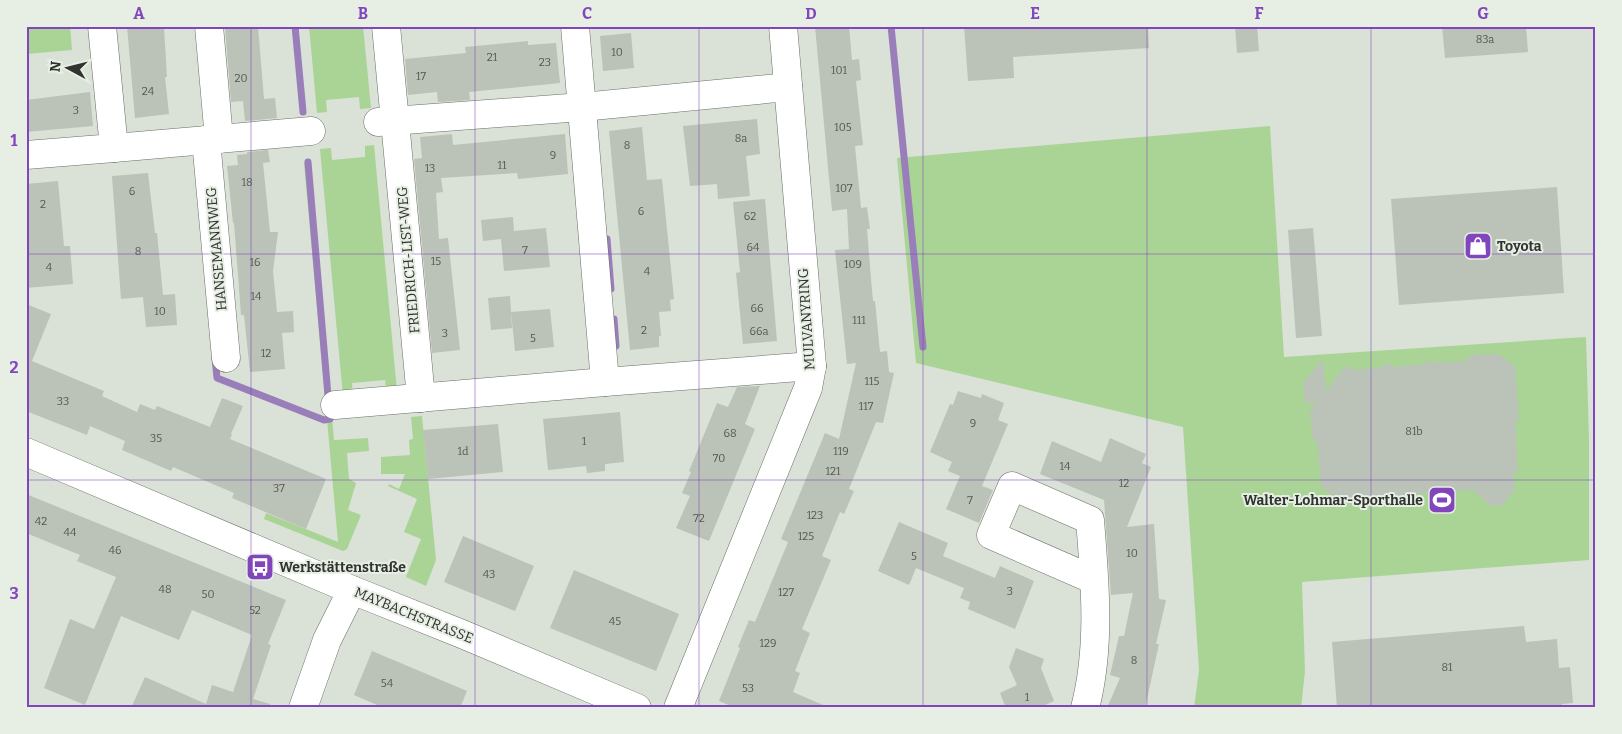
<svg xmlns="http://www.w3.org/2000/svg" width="1622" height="734" viewBox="0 0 1622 734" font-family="Bitter,serif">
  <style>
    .green { fill: #aad496 }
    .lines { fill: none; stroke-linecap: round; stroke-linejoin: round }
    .stream { stroke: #997eba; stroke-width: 7 }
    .building { fill: #bbc2b8 }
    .minor-casing { stroke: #696f66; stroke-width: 29 }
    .minor { stroke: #fff; stroke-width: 28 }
    .grid { fill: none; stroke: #8246bc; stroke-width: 1; stroke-opacity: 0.55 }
    .labels { text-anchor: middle; stroke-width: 4; stroke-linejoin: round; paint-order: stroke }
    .number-label { font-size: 11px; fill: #535751 }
    .poi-label { font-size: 14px; font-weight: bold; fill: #30332f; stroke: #e7eee4; text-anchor: start }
    .street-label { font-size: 14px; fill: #30332f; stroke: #e7eee4 }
    .neatline { fill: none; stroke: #8246bc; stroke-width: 2 }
    .grid-label { font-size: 16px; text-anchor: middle; font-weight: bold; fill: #8246bc }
  </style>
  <rect width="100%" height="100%" fill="#dae1d7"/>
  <g class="green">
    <path d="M26 26H70L72 50 26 54Z"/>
    <path d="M309 26H363L371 108 360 109 359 97 326 100 327 112 317 113Z"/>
    <path d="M1270 126 1284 357 1586 337 1589 439V560L1302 582 1305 671 1301 708H1194L1199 670 1183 427 916 363 897 158Z"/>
    <path d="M374 145 397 391 386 392 385 380 352 383 353 395 343 396 320 149 331 148 332 160 365 157V146Z"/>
    <path d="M310 162 334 440 368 438 369 451 347 453 349 479 356 483 348 510 361 515 347 549 343 551 264 519 266 513 338 542 304 163Z"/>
    <path d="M422 416 436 560 426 586 406 577 421 539 404 532 417 499 388 486 389 484 399 489 405 474H381V457L410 455 409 440 413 439 411 417Z"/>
  </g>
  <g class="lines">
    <g class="stream">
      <path d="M295 26 303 112"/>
      <path d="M891 26 923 347"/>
      <path d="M607 239 611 289"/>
      <path d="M614 319 616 346"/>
      <path d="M215 358 217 378 324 420 330 419 308 162"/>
    </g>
  </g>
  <g class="building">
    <path d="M127 26H161V28H164L167 77H165L169 114 135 118Z"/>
    <path d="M225 26H258L264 99 275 98 277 118 245 121 243 101 231 102Z"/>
    <path d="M815 26H849L852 60 859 59 861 80 856 81 863 145 855 146 861 208 867 207 870 229H867L871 279 873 301H875L880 352 887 351 889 372 894 373 883 423 876 422 849 489 854 491 844 514 840 512 822 556 831 560 802 629 810 633 795 671 800 673 793 692 830 708H736L719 701 740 648 738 647 749 620 755 622 788 542 781 539 825 433 839 439 856 363 847 364 835 250 849 249 847 209 832 211Z"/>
    <path d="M964 26H1148L1149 48 1013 57 1014 78 968 81Z"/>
    <path d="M1235 26H1257L1259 51 1237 53Z"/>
    <path d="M1442 26H1526L1528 52 1445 58Z"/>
    <path d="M631 33 634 68 603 71 600 36Z"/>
    <path d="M528 41V45L556 43 560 83 469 92 470 100 438 102 437 92 408 95 405 59 466 53 465 47Z"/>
    <path d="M90 92 93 126 26 132V100Z"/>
    <path d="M757 119 760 154 746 156 750 196 718 199 717 184 690 186 683 126Z"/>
    <path d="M642 127 647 180 662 179 674 299 670 300 671 311 659 312 661 336H659V347L630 350 609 131Z"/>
    <path d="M452 134 453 145 565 134 568 174 518 179 517 173 441 178 443 192 436 193 439 239 448 238 460 350 432 353 414 159 422 158 420 137Z"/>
    <path d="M268 150 270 162 263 163 270 232H278L273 271 277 312 293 311 294 332 282 333 285 369 250 372 244 315H241L234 223H233L227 166 238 165 237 155 247 154V152Z"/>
    <path d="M148 173 155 233H157L163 295 175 294 177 325 146 327 143 297 121 299 112 176Z"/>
    <path d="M58 181 64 246H70L73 284 26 288V184Z"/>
    <path d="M1557 187 1564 293 1399 305 1391 199Z"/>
    <path d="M765 199 777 341 743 344 736 273 740 272 733 202Z"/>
    <path d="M513 217 514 231 546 228 550 267 504 271 501 239 483 241 481 220Z"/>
    <path d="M1313 228 1322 336 1296 338 1288 230Z"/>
    <path d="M510 296 512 328 491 330 488 298Z"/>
    <path d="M26 304 51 314 32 361 104 391 102 396 137 412 140 404 155 410 157 406 210 427 222 398 243 406 231 434 232 435 230 439 326 479 306 529 232 498 234 493 173 467 171 471 122 450 125 441 90 426 87 435 26 411Z"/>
    <path d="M550 309 554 347 515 351 511 312Z"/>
    <path d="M1499 354 1515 367 1519 421H1515L1518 473 1513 474 1515 489 1503 505 1491 506 1473 490 1442 492 1438 496 1434 493 1404 495 1399 500 1394 496 1364 498 1361 504 1334 505V497L1321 486 1317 441H1313L1310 410 1316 403H1305L1303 383 1323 359 1326 391 1346 365 1351 370 1383 367 1387 362 1392 367 1425 364 1429 359 1433 363 1466 361 1471 355Z"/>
    <path d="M760 386 745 424 755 429 709 541 676 528 690 496 682 493 691 472 689 471 717 403 728 407 737 387Z"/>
    <path d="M958 391 981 398 982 394 1004 403 998 420 1008 424 982 486 993 490 979 523 946 509 960 476 948 471 952 462 930 452 950 404 953 405Z"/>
    <path d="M620 412 624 462 605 464V471L587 473 586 466 548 470 543 419Z"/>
    <path d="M498 424 503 472 428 479 423 430Z"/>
    <path d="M1110 438 1146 454 1142 463 1151 467 1127 527 1154 524 1159 599 1166 600 1156 644H1159L1145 708H1107L1120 678 1110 675 1119 636H1124L1133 593 1111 595 1104 500 1040 474 1052 441 1101 462Z"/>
    <path d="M26 494 286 600 268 644 271 645 253 699 270 704V708H131L145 677 206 704 212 685 233 692 252 635 192 610 179 640 121 616 85 705 44 688 70 619 94 629 116 577 77 561 80 555 26 533Z"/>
    <path d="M899 522 948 543 943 556 995 578 1000 566 1034 581 1015 629 968 609 970 602 960 598 964 588 916 568 909 585 878 571Z"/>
    <path d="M463 536 534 566 515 611 444 582Z"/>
    <path d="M574 570 679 614 656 671 550 628Z"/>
    <path d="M1524 626 1526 642 1557 639 1559 668 1570 667 1573 703 1562 704V708H1337L1332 642Z"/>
    <path d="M1016 648 1044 659 1041 668 1054 701 1039 708H1006L1000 693 1017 685 1009 667Z"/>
    <path d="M372 651 467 691 460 708H384L354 695Z"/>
  </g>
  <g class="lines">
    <defs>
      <g id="minor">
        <path d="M209 26 219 139"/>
        <path d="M386 26 421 398"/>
        <path d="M575 26 605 382 812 366"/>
        <path d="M378 122 582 107 788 87"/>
        <path d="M206 140 226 358"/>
        <path d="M114 148 311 131"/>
        <path d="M26 155 114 148 102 26"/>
        <path d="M335 405 605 382"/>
        <path d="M26 452 352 590 462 634 637 708"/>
        <path d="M303 708 327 640 352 590"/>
        <path d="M678 708 808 388 812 366 783 26"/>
        <path d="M1085 708C1101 647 1095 582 1090 520L1012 486 991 535 1094 580"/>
      </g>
    </defs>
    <use href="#minor" class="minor-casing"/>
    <use href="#minor" class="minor"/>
  </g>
  <path class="grid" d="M251 26V708M475 26V708M699 26V708M923 26V708M1147 26V708M1371 26V708M26 254H1596M26 480H1596"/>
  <defs>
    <symbol id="shop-square" viewBox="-11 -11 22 22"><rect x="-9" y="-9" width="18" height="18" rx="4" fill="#8246bc" stroke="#e7eee4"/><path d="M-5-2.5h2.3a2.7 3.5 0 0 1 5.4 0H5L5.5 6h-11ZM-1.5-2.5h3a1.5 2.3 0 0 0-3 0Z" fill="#fff"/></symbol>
    <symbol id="stadium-square" viewBox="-11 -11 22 22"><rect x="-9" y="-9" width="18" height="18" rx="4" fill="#8246bc" stroke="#e7eee4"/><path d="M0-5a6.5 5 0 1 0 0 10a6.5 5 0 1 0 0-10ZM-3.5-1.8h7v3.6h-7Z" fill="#fff"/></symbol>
    <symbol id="bus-square" viewBox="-11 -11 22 22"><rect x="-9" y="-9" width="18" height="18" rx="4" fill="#8246bc" stroke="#e7eee4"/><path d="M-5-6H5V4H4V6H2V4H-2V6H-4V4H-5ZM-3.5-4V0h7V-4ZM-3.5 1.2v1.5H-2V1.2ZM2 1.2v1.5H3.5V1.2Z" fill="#fff"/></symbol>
  </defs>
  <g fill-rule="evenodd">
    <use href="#shop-square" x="1462" y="230" width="32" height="32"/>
    <use href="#stadium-square" x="1426" y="484" width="32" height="32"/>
    <use href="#bus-square" x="244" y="551" width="32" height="32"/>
  </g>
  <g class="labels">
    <g class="number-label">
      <text x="1485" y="43">83a</text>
      <text x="617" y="56">10</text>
      <text x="492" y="61">21</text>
      <text x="545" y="66">23</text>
      <text x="839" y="74">101</text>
      <text x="421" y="80">17</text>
      <text x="241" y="82">20</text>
      <text x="148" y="95">24</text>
      <text x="76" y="114">3</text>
      <text x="843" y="131">105</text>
      <text x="741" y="142">8a</text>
      <text x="627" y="149">8</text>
      <text x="553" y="159">9</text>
      <text x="502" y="169">11</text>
      <text x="430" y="172">13</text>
      <text x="247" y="186">18</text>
      <text x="844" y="192">107</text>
      <text x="132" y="195">6</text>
      <text x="43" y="208">2</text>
      <text x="641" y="215">6</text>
      <text x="750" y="220">62</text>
      <text x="753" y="251">64</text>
      <text x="525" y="254">7</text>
      <text x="138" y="255">8</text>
      <text x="436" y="265">15</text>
      <text x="255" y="266">16</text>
      <text x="853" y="268">109</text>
      <text x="49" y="271">4</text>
      <text x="647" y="275">4</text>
      <text x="256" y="300">14</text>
      <text x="757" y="312">66</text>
      <text x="160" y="315">10</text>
      <text x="859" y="324">111</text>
      <text x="644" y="334">2</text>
      <text x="759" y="335">66a</text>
      <text x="445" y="337">3</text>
      <text x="533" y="342">5</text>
      <text x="266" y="357">12</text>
      <text x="872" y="385">115</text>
      <text x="63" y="405">33</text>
      <text x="866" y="410">117</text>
      <text x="973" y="427">9</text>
      <text x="1414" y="435">81b</text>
      <text x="730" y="437">68</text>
      <text x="156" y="442">35</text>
      <text x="584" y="445">1</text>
      <text x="463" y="455">1d</text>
      <text x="841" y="455">119</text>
      <text x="719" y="462">70</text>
      <text x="1065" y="470">14</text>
      <text x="833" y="475">121</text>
      <text x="1124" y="487">12</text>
      <text x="279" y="492">37</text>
      <text x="970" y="504">7</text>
      <text x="815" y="519">123</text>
      <text x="699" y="522">72</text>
      <text x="41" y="525">42</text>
      <text x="70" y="536">44</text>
      <text x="806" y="540">125</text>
      <text x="115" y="554">46</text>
      <text x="1132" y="557">10</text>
      <text x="914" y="560">5</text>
      <text x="489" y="578">43</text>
      <text x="165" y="593">48</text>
      <text x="1010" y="595">3</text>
      <text x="786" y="596">127</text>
      <text x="208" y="598">50</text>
      <text x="255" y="614">52</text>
      <text x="615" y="625">45</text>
      <text x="768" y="647">129</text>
      <text x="1134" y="664">8</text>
      <text x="1447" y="671">81</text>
      <text x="387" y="687">54</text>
      <text x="748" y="692">53</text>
      <text x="1027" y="701">1</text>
    </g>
    <g class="poi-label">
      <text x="1497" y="251">Toyota</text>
      <text x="1423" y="505" text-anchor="end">Walter-Lohmar-Sporthalle</text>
      <text x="279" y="572">Werkstättenstraße</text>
    </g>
    <g class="street-label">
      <text transform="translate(216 249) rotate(-95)" y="5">HANSEMANNWEG</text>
      <text transform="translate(408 260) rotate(-95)" y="5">FRIEDRICH-LIST-WEG</text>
      <text transform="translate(806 319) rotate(-94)" y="5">MULVANYRING</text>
      <text transform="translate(414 615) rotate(22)" y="5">MAYBACHSTRASSE</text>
    </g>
  </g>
  <rect width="1622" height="734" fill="none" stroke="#e7eee4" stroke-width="55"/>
  <g transform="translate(68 68) rotate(277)" stroke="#e7eee4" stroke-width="4" paint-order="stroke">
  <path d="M0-4L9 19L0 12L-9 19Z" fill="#30332f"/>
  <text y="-8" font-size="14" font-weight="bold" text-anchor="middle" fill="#30332f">N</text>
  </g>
  <rect x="28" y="28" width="1566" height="678" class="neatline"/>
  <g class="grid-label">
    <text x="139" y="19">A</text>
    <text x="363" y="19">B</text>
    <text x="587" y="19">C</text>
    <text x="811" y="19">D</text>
    <text x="1035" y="19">E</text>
    <text x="1259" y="19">F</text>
    <text x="1483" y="19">G</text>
    <text x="14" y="146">1</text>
    <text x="14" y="373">2</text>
    <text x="14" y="599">3</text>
  </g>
</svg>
